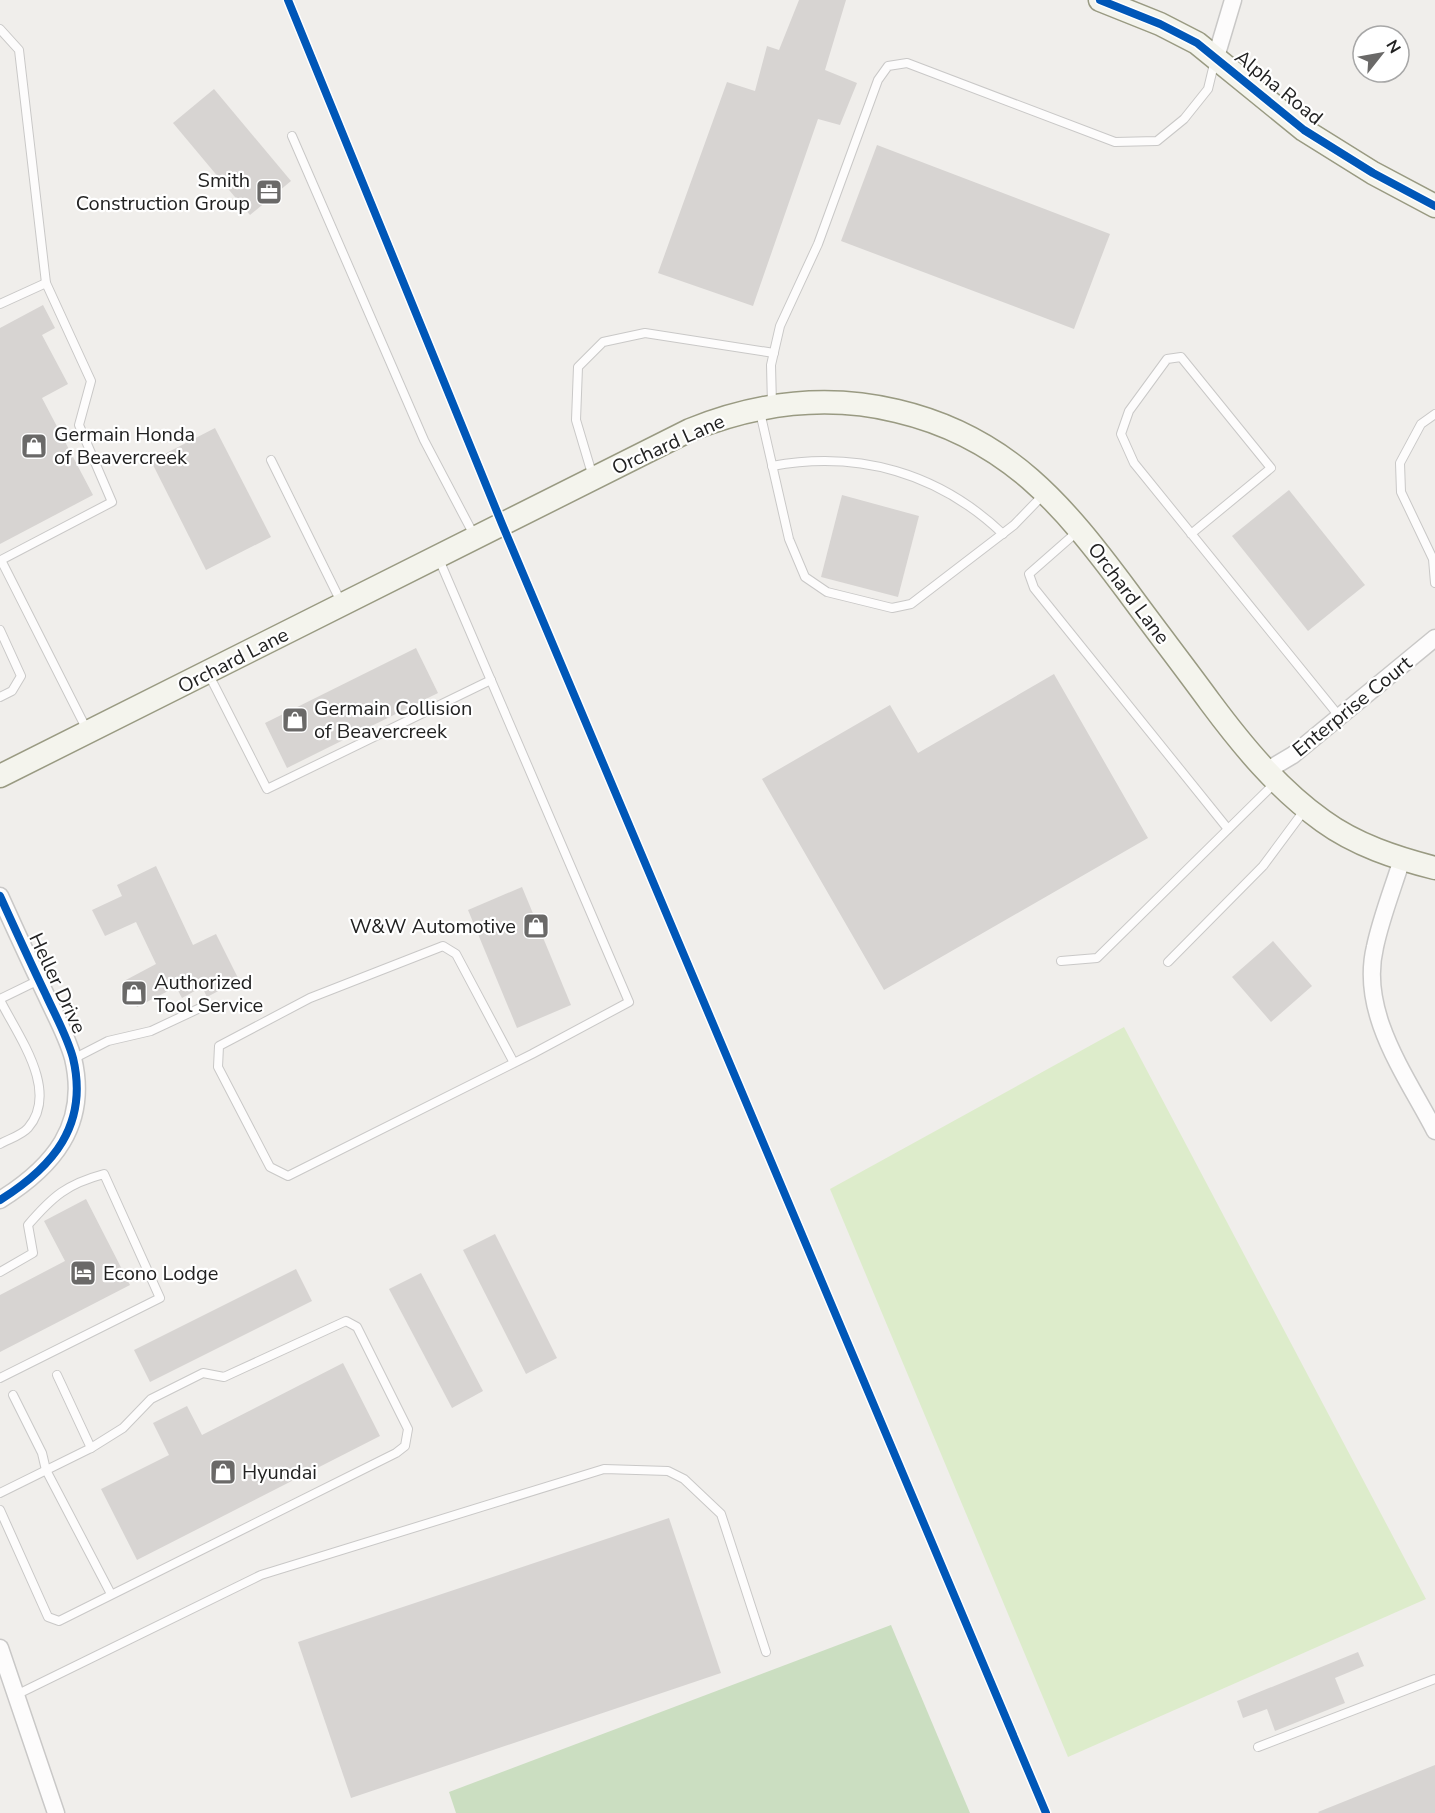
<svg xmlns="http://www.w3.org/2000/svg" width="1435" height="1813" viewBox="0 0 1435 1813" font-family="'Nunito Sans',sans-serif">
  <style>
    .grass { fill: #ddeccb }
    .forest { fill: #cbdec1 }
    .building { fill: #d7d4d2 }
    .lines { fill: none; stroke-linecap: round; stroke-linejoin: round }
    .lane-casing { stroke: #c9c8c7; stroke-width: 10 }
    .street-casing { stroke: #c9c8c7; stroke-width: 19 }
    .secondary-casing { stroke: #999a82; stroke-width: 25 }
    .lane { stroke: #fdfcfc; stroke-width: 8 }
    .street { stroke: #fdfcfc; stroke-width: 16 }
    .secondary { stroke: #f4f4ed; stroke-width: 22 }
    .cycleway-casing { stroke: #fff; stroke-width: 11 }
    .cycleway { stroke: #0057b8; stroke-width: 8 }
    .labels { text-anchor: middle; stroke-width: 4.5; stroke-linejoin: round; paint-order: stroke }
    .street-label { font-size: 20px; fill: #222; stroke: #fff }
    .poi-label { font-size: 20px; fill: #222; stroke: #fff; text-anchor: start }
  </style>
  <rect width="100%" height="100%" fill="#f0eeeb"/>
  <path class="grass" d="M1124 1027 1426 1599 1068 1757 830 1189Z"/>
  <path class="forest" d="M891 1625 970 1813H456L449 1792Z"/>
  <g class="building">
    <path d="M799 0H846L825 70 857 83 840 125 818 119 753 306 658 273 727 82 755 91 767 46 779 50Z"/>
    <path d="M214 89 291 181 250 215 173 123Z"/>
    <path d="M877 145 1110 234 1074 329 841 241Z"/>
    <path d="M43 305 55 328 42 335 68 384 42 398 93 495 0 544V328Z"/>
    <path d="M215 428 271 537 206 570 151 461Z"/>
    <path d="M1289 490 1365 585 1308 631 1232 536Z"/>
    <path d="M842 495 919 516 898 597 821 577Z"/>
    <path d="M416 648 438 693 287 768 265 723Z"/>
    <path d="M1054 674 1148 838 884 990 762 779 890 705 918 753Z"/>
    <path d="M156 866 193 945 216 934 239 980 207 997 202 987 182 998 176 987 137 1007 124 981 156 964 136 922 105 936 92 910 122 896 117 885Z"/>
    <path d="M522 887 571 1005 517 1028 468 910Z"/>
    <path d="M1273 941 1312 986 1271 1022 1232 977Z"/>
    <path d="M86 1199 130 1285 0 1352V1295L65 1261 44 1221Z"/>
    <path d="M495 1234 557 1358 526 1374 463 1250Z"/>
    <path d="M296 1269 312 1301 150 1382 134 1350Z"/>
    <path d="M421 1273 483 1391 452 1408 389 1289Z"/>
    <path d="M343 1363 380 1436 137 1560 101 1489 169 1455 153 1423 187 1406 202 1435Z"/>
    <path d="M669 1518 721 1673 351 1798 298 1642Z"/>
    <path d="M1358 1652 1364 1666 1335 1678 1345 1703 1275 1731 1267 1709 1243 1718 1237 1701Z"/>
    <path d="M1435 1765V1813H1319L1318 1812Z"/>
  </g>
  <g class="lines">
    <defs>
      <g id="lane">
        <path d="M0 29 19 50 46 283 91 381 79 425 112 502 1 560 87 730"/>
        <path d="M292 136 424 440 475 537"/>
        <path d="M0 304 46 283"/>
        <path d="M772 405 771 365 780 326 818 244 878 80 888 66 907 63 1115 142 1157 141 1184 119 1208 89 1215 60"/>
        <path d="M760 412 789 539 805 577 827 592 892 608 911 604 1014 525 1044 494"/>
        <path d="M1435 414 1421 424 1400 463 1401 492 1433 559 1435 583"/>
        <path d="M271 460 342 604"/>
        <path d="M772 466C859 450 939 473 1003 534"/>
        <path d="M593 477 576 420 578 367 603 342 645 333 774 353"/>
        <path d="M1078 531 1029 574 1034 588 1228 829"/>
        <path d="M1191 534 1271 468 1181 357 1167 359 1129 411 1121 434 1134 463 1339 716"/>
        <path d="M438 557 629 1002 532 1054 288 1176 270 1167 218 1067 219 1046 310 998 443 946 456 954 514 1063"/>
        <path d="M0 630 21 676 12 691 0 697"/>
        <path d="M208 673 267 789 491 680"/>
        <path d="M1061 961 1097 958 1277 781"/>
        <path d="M1168 962 1263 866 1306 808"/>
        <path d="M0 999 39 980"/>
        <path d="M0 1000C18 1036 60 1091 28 1128 22 1135 9 1139 0 1144"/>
        <path d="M73 1059 108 1041 151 1031 200 1008"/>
        <path d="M0 1272 33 1253 28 1225C53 1196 67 1184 104 1174L160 1298 0 1378"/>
        <path d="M57 1375 91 1448"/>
        <path d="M13 1395 42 1453 46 1470 111 1594"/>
        <path d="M0 1493 91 1448 123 1428 151 1399 203 1373 224 1377 346 1321 357 1327 408 1429 405 1446 396 1453 59 1621 48 1617 0 1510"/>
        <path d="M16 1695 261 1575 604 1469 668 1471 684 1479 721 1514 766 1652"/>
        <path d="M1258 1747 1435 1679"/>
      </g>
      <g id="street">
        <path d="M1216 57 1233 0"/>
        <path d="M1266 771 1293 755 1435 638"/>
        <path d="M1402 859C1393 888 1381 918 1375 947 1359 1013 1406 1075 1435 1131"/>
        <path d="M0 896C15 929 30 962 46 995 55 1015 67 1036 73 1058 89 1125 53 1167 0 1200"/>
        <path d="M0 1648 56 1813"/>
      </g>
      <g id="secondary">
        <path d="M1100 0 1160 24 1197 43 1304 130 1373 173 1435 206"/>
        <path d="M0 776 690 430C757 403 827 394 897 411 1008 437 1064 506 1128 592 1155 629 1183 665 1210 702 1242 745 1278 789 1323 821 1356 845 1396 858 1435 868"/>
      </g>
    </defs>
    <use href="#lane" class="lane-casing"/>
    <use href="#street" class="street-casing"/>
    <use href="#secondary" class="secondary-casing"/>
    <use href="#lane" class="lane"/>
    <use href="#street" class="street"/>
    <use href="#secondary" class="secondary"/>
    <defs>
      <g id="cycleway">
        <path d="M288 0 502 524 1046 1813"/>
        <path d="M1100 0 1160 24 1197 43 1304 130 1373 173 1435 206"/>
        <path d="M0 896C15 929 30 962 46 995 55 1015 67 1036 73 1058 89 1125 53 1167 0 1200"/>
      </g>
    </defs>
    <use href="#cycleway" class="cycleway-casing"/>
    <use href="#cycleway" class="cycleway"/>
  </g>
  <defs>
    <symbol id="office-square" viewBox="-11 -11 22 22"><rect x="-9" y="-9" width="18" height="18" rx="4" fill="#6a6968" stroke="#fff"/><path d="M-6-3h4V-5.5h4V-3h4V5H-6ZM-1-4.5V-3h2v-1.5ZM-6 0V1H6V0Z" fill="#fff"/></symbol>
    <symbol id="shop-square" viewBox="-11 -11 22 22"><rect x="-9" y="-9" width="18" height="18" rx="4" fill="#6a6968" stroke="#fff"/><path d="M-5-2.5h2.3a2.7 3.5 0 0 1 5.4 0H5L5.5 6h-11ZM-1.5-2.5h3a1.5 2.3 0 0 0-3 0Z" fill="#fff"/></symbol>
    <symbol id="hotel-square" viewBox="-11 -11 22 22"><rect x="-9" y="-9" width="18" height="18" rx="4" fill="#6a6968" stroke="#fff"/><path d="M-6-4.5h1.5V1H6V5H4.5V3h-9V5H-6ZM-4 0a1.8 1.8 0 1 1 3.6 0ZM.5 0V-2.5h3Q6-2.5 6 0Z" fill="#fff"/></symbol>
  </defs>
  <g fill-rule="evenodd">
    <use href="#office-square" x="254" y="177" width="30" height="30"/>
    <use href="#shop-square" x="19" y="431" width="30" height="30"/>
    <use href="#shop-square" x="280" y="705" width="30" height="30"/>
    <use href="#shop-square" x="521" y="911" width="30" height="30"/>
    <use href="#shop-square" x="119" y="978" width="30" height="30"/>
    <use href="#hotel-square" x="68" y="1258" width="30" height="30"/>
    <use href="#shop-square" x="208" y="1457" width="30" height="30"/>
  </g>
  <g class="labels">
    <g class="street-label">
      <text transform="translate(1279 87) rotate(39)" y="7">Alpha Road</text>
      <text transform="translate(668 444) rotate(-24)" y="7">Orchard Lane</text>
      <text transform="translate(1129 593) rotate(53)" y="7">Orchard Lane</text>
      <text transform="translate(233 660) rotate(-27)" y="7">Orchard Lane</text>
      <text transform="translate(1352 706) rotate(-39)" y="7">Enterprise Court</text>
      <text transform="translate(58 983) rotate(65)" y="7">Heller Drive</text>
    </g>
    <g class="poi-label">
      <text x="250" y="187" text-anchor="end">Smith<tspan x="250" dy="23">Construction Group</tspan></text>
      <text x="54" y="441">Germain Honda<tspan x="54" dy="23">of Beavercreek</tspan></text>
      <text x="314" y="715">Germain Collision<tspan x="314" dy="23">of Beavercreek</tspan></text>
      <text x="516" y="933" text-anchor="end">W&amp;W Automotive</text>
      <text x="154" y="989">Authorized<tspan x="154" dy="23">Tool Service</tspan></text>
      <text x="103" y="1280">Econo Lodge</text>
      <text x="242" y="1479">Hyundai</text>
    </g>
  </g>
  <g transform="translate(1381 54) rotate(59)"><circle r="28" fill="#ffffff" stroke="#a7a7a7" stroke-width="1.5"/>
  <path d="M0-4.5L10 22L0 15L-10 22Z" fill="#6a6968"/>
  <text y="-9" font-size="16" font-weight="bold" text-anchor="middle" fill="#222222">N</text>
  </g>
</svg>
